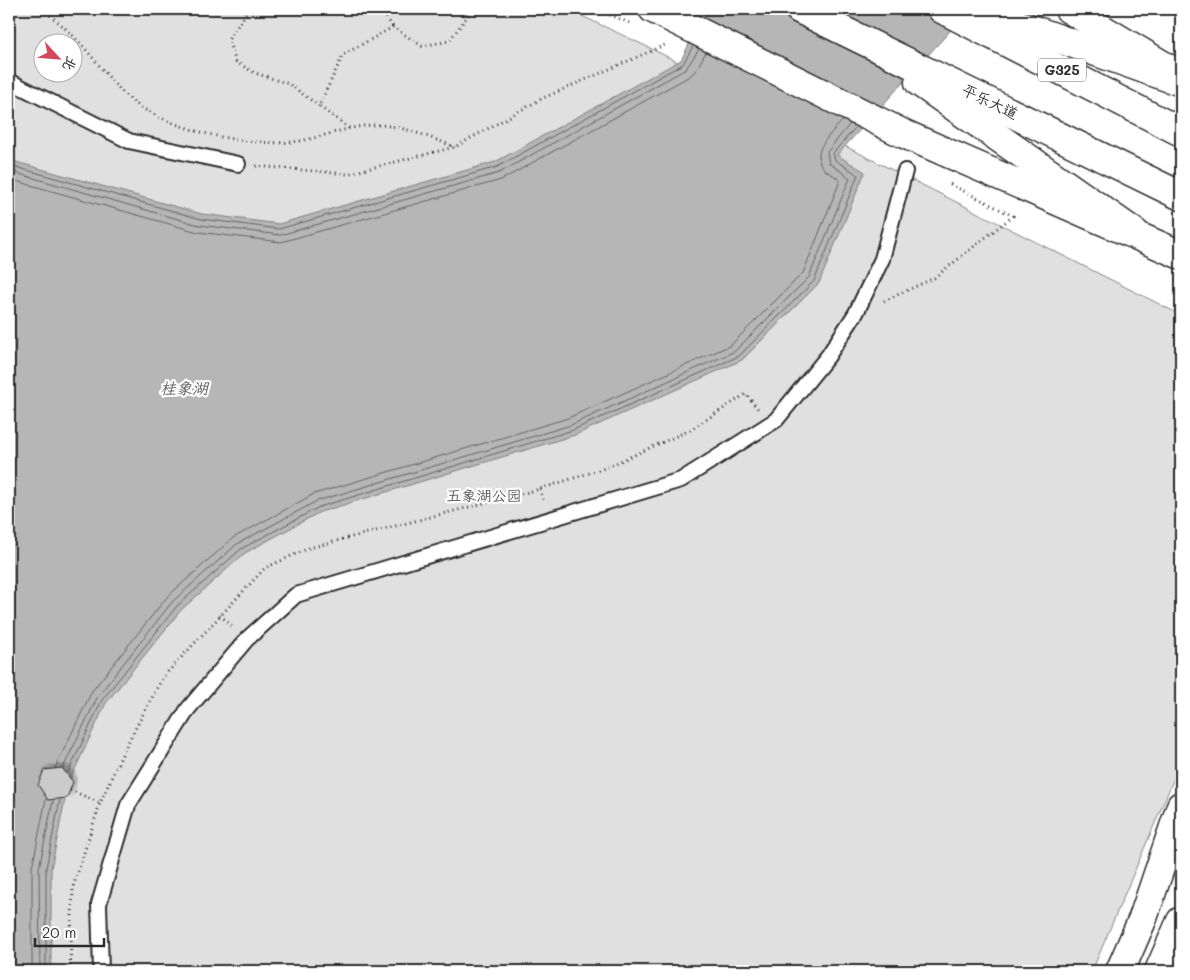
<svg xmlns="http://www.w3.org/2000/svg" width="1190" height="980" viewBox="0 0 1190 980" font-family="Mali,'LXGW WenKai TC',sans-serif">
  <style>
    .green { fill: #e0e0e0; stroke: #868686; fill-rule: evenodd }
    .water { fill: #b6b6b6; stroke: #7e7e7e }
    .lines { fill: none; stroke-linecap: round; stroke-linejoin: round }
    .shore { stroke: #636363; stroke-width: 1 }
    .building { fill: #cbcbcb; stroke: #2b2b2b; filter: url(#shadow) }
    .lane-casing { stroke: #2b2b2b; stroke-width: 18 }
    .street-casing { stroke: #2b2b2b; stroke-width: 31 }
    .secondary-casing { stroke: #2b2b2b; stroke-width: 31 }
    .highway-casing { stroke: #2b2b2b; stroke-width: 31 }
    .path { stroke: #2b2b2b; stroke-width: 3; stroke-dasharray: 1 4; stroke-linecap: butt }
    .lane { stroke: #fff; stroke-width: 14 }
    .street { stroke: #fff; stroke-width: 28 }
    .secondary { stroke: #fff; stroke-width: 28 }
    .highway { stroke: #fff; stroke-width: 28 }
    .labels { text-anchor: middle; stroke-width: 4.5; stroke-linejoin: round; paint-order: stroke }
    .shield { fill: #fff; stroke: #6b6b6b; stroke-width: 1 }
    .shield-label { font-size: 14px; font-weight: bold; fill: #2b2b2b }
    .street-label { font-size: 15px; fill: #2b2b2b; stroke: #fff }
    .park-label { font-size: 15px; fill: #585858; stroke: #fff }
    .water-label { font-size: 16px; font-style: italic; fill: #5c5c5c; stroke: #fff }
  </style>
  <defs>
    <filter id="shadow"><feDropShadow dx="4.5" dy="-4.5" stdDeviation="2.5" flood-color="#0004"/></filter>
  </defs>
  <rect width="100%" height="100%" fill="#fff"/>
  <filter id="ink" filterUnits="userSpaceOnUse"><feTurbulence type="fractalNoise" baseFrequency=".02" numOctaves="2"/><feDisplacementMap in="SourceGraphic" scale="10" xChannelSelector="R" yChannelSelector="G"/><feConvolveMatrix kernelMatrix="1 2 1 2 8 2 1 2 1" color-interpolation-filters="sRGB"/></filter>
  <g filter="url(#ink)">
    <path class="green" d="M9 9H567L650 48 1181 315V762L1092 971H9ZM42 42H72V72H42Z"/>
    <path class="water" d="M707 9H970L837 155 865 172 819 283 742 360 575 435 320 512 245 553 181 610 106 703 68 784 51 869V971H9V160L202 214 279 224 495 162 681 60Z"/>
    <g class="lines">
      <g class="shore">
        <path d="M9 165 201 219 279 229 497 167 683 64 693 46"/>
        <path d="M9 171 199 225 280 235 499 173 686 69 699 49"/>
        <path d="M9 179 198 232 281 242 501 180 690 76 696 70 706 52"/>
        <path d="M55 768 92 691 167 597 233 538 314 494 568 418 731 345 803 273 840 181C837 176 830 174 825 170 807 153 832 133 843 120"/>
        <path d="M63 768 98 696 172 602 237 544 317 501 571 425 735 351 809 277 850 178 829 163 827 152 850 124"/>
        <path d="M68 773 102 700 177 606 241 549 319 507 573 430 739 356 814 281 858 175 835 160 833 153 856 127"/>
        <path d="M32 971V868L46 799"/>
        <path d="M40 971 39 868 53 801"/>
        <path d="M46 971V868L60 800"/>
      </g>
    </g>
    <path class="building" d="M62 768 73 782 67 798 48 800 38 785 44 770Z"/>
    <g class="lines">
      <defs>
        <g id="lane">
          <path d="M9 81 129 141 238 164"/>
          <path d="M101 971 99 904 128 805 188 709 247 639 296 595 681 480 776 420 828 356 856 313 882 259 905 171"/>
        </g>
        <path id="street" d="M1120 971 1143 918 1181 806"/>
        <g id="secondary">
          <path d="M653 9 902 133 1181 255"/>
          <path d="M1069 9 1176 73"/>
          <path d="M1159 971 1181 921"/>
        </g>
        <g id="highway">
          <path d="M799 9 1181 196"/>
          <path d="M942 9 1181 132"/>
          <path d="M975 9 1181 82"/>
          <path d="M919 82 1135 233"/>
        </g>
      </defs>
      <use href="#lane" class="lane-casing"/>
      <use href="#street" class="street-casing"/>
      <use href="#secondary" class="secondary-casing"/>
      <use href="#highway" class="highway-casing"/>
      <g class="path">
        <path d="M42 9C55 19 68 30 79 42 99 63 117 92 142 108 182 132 246 146 292 142 320 139 346 126 374 125 399 124 431 138 455 147"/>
        <path d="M249 9 228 40 236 62 255 73 289 84 319 106"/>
        <path d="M381 9 393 27"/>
        <path d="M596 9 632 24"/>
        <path d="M349 128 319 106 343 55 393 27 422 46 449 41 473 9"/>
        <path d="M256 166 347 174 455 147 541 99 667 44"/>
        <path d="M884 301 934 278 1013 216 948 183"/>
        <path d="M540 489 544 503"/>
        <path d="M220 615 234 628"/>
        <path d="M70 790 100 803"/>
        <path d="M70 971 73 887 100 803 125 748 163 677 265 568 309 548 540 489 605 468 690 430 746 394 758 409"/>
      </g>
      <use href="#lane" class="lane"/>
      <use href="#street" class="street"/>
      <use href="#secondary" class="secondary"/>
      <use href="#highway" class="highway"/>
    </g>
  </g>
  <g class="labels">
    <rect class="shield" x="1038" y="58.5" width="48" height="23" rx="4"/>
    <g class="shield-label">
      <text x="1062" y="75">G325</text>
    </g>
    <g class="street-label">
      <text transform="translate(990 102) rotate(26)" y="5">平乐大道</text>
    </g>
    <g class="park-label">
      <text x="484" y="501">五象湖公园</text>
    </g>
    <g class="water-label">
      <text x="184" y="394">桂象湖</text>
    </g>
  </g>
  <rect width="1190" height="980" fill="none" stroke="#fff" stroke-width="30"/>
  <rect x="15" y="15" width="1160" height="950" fill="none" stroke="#2b2b2b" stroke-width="2" filter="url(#ink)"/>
  <g transform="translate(58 58) rotate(116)"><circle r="24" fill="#ffffff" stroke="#aaaaaa"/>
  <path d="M0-4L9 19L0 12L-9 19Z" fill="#d1495b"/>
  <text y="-8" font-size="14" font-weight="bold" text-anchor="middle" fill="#2b2b2b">北</text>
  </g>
  <path d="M35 938v8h69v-8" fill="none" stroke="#2b2b2b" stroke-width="2.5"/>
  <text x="42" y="938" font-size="15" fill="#2b2b2b" stroke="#ffffff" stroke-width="4" paint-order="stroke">20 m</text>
</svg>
